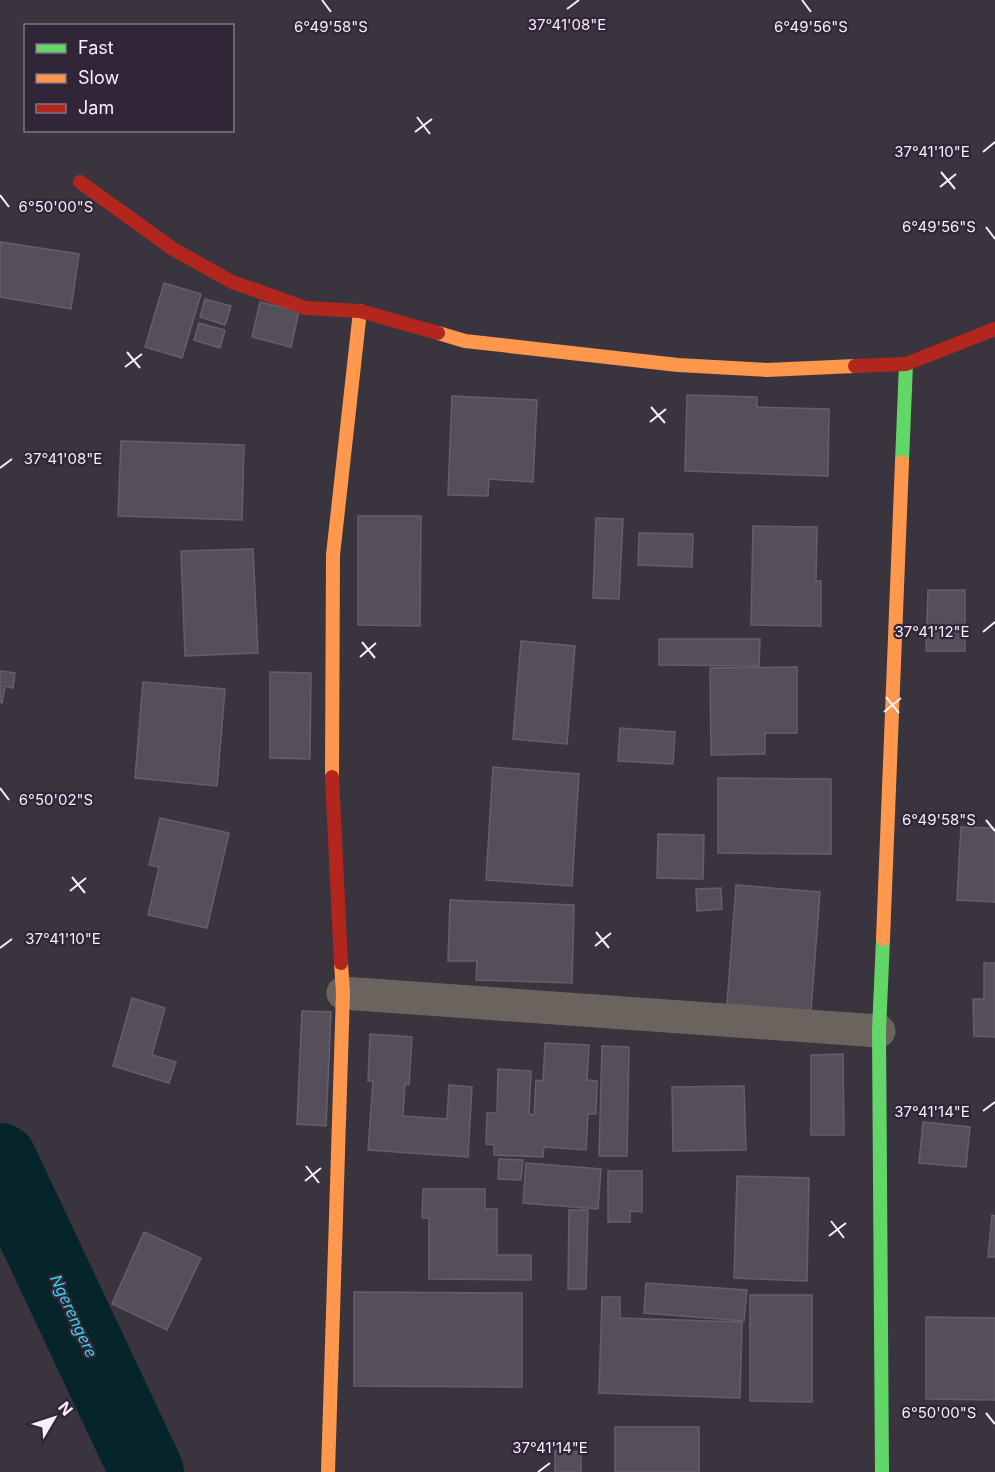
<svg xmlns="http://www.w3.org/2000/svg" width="995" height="1472" viewBox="0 0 995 1472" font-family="Inter,sans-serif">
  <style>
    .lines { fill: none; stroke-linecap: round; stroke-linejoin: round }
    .river { stroke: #06252b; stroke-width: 74 }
    .building { fill: #544f58; stroke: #655f69; stroke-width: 1.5 }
    .street { stroke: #6b645e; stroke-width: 33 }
    .fast { stroke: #63d668; stroke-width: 14 }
    .slow { stroke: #ff974d; stroke-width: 14 }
    .jam { stroke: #b3261e; stroke-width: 14 }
    .ticks { fill: none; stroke: #f6eefb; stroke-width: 2 }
    .labels { text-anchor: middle; stroke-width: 4.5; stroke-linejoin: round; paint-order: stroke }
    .water-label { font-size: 16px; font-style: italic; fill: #33d7ef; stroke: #312538 }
    .ticks-label { font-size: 15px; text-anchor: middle; fill: #f6eefb; stroke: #312538; stroke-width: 4.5; stroke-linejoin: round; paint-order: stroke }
  </style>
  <rect width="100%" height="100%" fill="#3a343f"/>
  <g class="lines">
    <path class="river" d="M0 1160 147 1472"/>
  </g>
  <g class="building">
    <path d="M0 242 79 254 71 309 0 297Z"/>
    <path d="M164 283 201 294 182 358 145 347Z"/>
    <path d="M205 299 231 306 225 325 200 317Z"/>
    <path d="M260 302 299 311 291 347 252 337Z"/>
    <path d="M199 323 225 330 220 348 194 340Z"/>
    <path d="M687 395 757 397V407L829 409 828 476 685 471Z"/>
    <path d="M452 396 537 400 533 482 489 479 488 496 448 495Z"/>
    <path d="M121 441 244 445 242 520 118 516Z"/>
    <path d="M358 516H421L420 626 358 625Z"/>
    <path d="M596 518 623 519 619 599 593 598Z"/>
    <path d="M753 526 817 527 816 581H821V626L751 625Z"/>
    <path d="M639 533 693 534 692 567 638 565Z"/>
    <path d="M253 549 258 653 185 656 181 551Z"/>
    <path d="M928 590H965V651H926Z"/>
    <path d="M659 639H760L759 666 659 665Z"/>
    <path d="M521 641 575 646 567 744 513 739Z"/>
    <path d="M797 667V733H765V754L711 755 710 668Z"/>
    <path d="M0 671 15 673 13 688 5 686 2 703 0 702Z"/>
    <path d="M270 672 311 673 310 759 270 758Z"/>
    <path d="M143 682 225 689 217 786 135 778Z"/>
    <path d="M620 728 675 732 673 764 618 761Z"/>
    <path d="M493 767 579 774 572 886 486 880Z"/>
    <path d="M718 778 831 779V854L718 853Z"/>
    <path d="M160 818 229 833 207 928 148 915 159 867 149 865Z"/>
    <path d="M961 827 995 828V902L957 900Z"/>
    <path d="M658 834 704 835 703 879 657 878Z"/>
    <path d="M736 885 820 892 811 1011 727 1004Z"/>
    <path d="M721 888 722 909 697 911 696 889Z"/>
    <path d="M450 900 574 905 572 983 476 980 477 961H448Z"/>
    <path d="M984 963H995V1037L974 1036 973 999H984Z"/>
    <path d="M132 998 165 1008 152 1055 176 1062 169 1083 113 1066Z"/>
    <path d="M302 1011 331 1012 326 1126 297 1124Z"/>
    <path d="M370 1034 412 1037 409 1085 405 1084 403 1116 447 1119 449 1085 472 1087 468 1157 368 1150 373 1081H368Z"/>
    <path d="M545 1043 589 1045 587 1080 597 1081 596 1114H588L586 1150 544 1147 543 1157 494 1155V1145L486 1144 487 1113H497L498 1069 531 1071 529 1114 534 1115 536 1080 543 1081Z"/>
    <path d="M602 1046 629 1047 627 1156H599Z"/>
    <path d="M843 1054 844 1135H811V1055Z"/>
    <path d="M744 1086 746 1150 673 1151 672 1087Z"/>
    <path d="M923 1122 970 1127 966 1167 919 1163Z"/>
    <path d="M499 1159 523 1160 521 1180 498 1179Z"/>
    <path d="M526 1163 601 1169 598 1209 523 1203Z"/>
    <path d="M608 1171H642V1212L630 1211V1222H608Z"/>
    <path d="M737 1176 809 1178 807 1281 734 1278Z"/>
    <path d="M423 1189H485V1209H497V1255H531V1280L429 1279V1218H422Z"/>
    <path d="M569 1210H588L586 1289H568Z"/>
    <path d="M992 1215 995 1216V1257H988Z"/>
    <path d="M144 1232 201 1258 167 1330 112 1304Z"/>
    <path d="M646 1283 747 1290 744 1321 644 1313Z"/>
    <path d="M354 1292 522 1293V1387L354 1386Z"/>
    <path d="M750 1295H812V1402L750 1401Z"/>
    <path d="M602 1297H620V1318L742 1322 740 1398 599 1393Z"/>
    <path d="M926 1317 995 1318V1400L926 1399Z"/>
    <rect x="615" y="1427" width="84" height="45"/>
    <path d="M555 1451 581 1452V1472H555Z"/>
  </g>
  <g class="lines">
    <path class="street" d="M343 993 879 1031"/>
    <g class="fast">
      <path d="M902 462 906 364"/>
      <path d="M882 1472 879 1031 883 939"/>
    </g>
    <g class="slow">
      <path d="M438 333 465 341 678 365 767 370 855 366"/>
      <path d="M332 777 333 555 360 311"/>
      <path d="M883 939 902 462"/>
      <path d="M328 1472 343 993 341 963"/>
    </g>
    <g class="jam">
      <path d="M80 182 173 249 232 282 306 308 360 311 438 333"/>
      <path d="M855 366 906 364 995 329"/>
      <path d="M332 777 341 963"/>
    </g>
  </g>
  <path class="ticks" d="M322 0 331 12M802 0 811 12M567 9 579 0M417 117 430 134M415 132 432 119M983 152 995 142M941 172 955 189M940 187 956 174M0 195 9 207M986 227 995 239M127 352 140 368M125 367 142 354M651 407 665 423M650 422 666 409M0 468 12 459M983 632 995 622M362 642 375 658M360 657 376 643M886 697 899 713M884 712 901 698M0 788 9 800M986 820 995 831M72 877 85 893M70 891 86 878M596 932 609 948M595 946 611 933M0 948 12 939M983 1111 995 1102M306 1166 319 1183M305 1181 321 1168M831 1221 844 1238M829 1236 846 1223M986 1413 995 1424M538 1472 550 1463"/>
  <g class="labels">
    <g class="water-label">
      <text transform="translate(74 1316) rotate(65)" y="6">Ngerengere</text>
    </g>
  </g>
  <g class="ticks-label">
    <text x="567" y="30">37°41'08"E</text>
    <text x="331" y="32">6°49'58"S</text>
    <text x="811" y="32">6°49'56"S</text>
    <text x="932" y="157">37°41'10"E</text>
    <text x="56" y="212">6°50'00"S</text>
    <text x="939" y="232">6°49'56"S</text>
    <text x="63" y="464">37°41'08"E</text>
    <text x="932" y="637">37°41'12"E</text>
    <text x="56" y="805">6°50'02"S</text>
    <text x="939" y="825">6°49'58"S</text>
    <text x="63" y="944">37°41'10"E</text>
    <text x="932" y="1117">37°41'14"E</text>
    <text x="939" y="1418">6°50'00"S</text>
    <text x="550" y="1453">37°41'14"E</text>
  </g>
  <rect x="24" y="24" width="210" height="108" fill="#312538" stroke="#807586" stroke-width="1.5"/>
  <rect x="36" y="44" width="30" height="9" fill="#63d668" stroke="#807586" stroke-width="1.5"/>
  <text x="78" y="54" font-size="18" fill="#f6eefb">Fast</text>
  <rect x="36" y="74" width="30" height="9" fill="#ff974d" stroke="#807586" stroke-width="1.5"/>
  <text x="78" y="84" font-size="18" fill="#f6eefb">Slow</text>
  <rect x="36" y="104" width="30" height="9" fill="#b3261e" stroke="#807586" stroke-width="1.5"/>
  <text x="78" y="114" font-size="18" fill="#f6eefb">Jam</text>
  <g transform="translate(54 1418) rotate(51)" stroke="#312538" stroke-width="4.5" paint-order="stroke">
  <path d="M0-4.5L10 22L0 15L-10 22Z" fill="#f6eefb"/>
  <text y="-9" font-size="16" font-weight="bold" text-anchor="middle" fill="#f6eefb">N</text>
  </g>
</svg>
